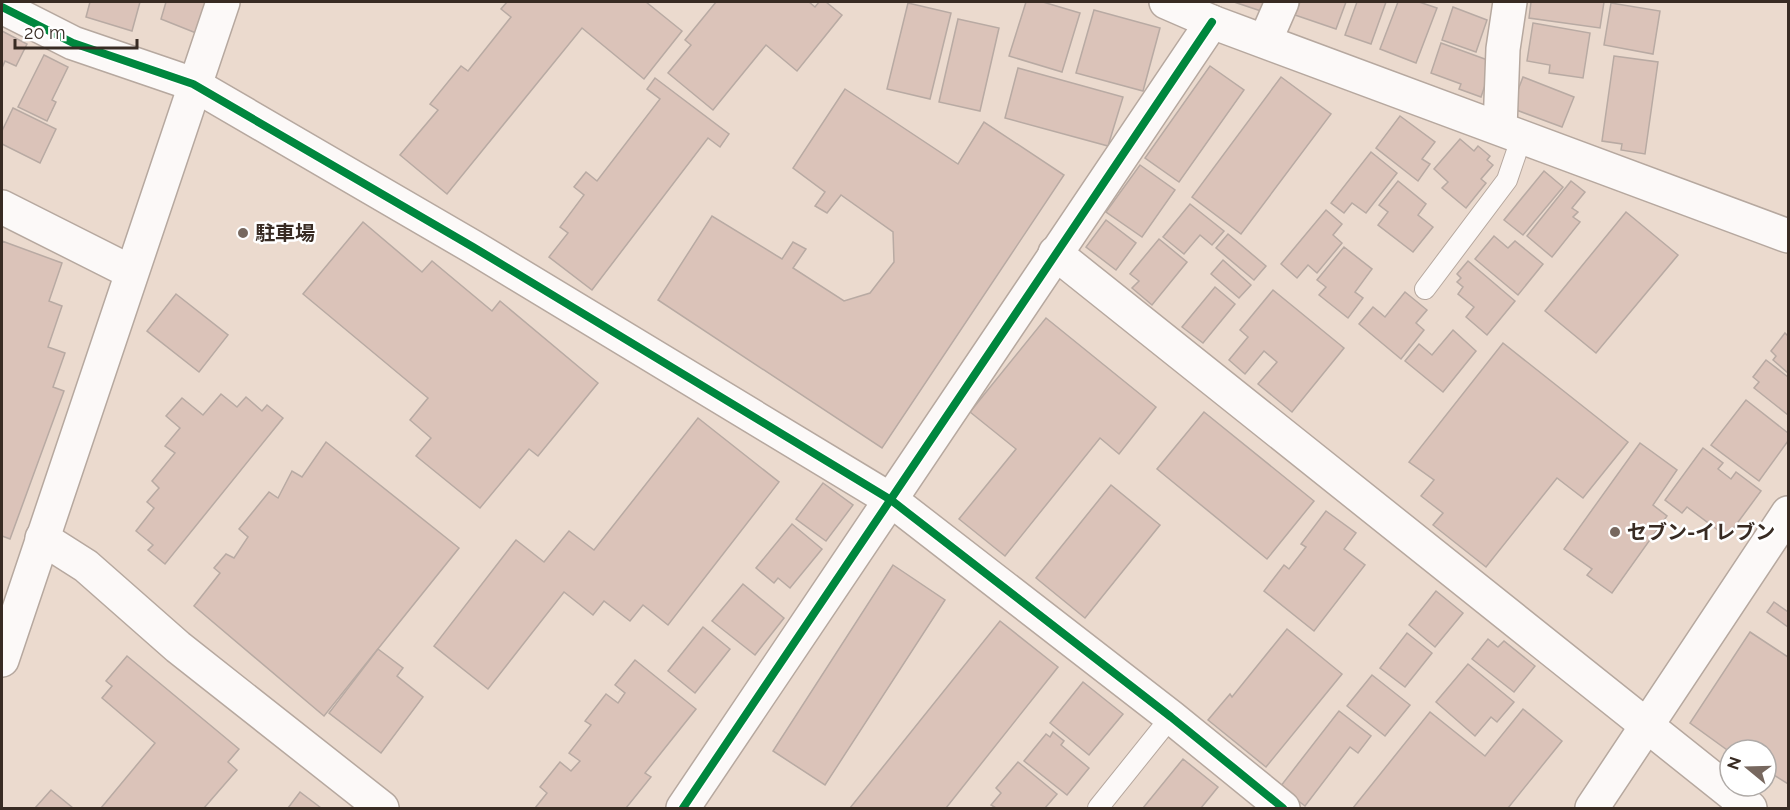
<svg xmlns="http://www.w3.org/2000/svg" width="1790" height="810" viewBox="0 0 1790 810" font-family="Raleway,'Noto Sans JP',sans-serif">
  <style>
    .building { fill: #dbc3b9; stroke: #b8aaa3; stroke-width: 1.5 }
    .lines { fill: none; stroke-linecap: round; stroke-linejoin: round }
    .lane-casing { stroke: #b6a89f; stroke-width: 22 }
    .street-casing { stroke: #b6a89f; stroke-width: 36 }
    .secondary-casing { stroke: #b6a89f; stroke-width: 36 }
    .lane { stroke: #fcf9f8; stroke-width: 20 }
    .street { stroke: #fcf9f8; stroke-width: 33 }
    .secondary { stroke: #fcf9f8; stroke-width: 33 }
    .cycleway-casing { stroke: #fff; stroke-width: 11 }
    .cycleway { stroke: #00873e; stroke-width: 8 }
    .poi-dot { fill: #77685f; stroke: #fff; stroke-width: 2 }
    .labels { text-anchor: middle; stroke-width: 5; stroke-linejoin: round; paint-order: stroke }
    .poi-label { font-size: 20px; font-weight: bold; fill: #382b23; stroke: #fff; text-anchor: start }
  </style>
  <rect width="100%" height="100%" fill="#ebdace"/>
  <g class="building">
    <path d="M90 2H140L132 31 86 17Z"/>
    <path d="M166 2H207L196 33 161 19Z"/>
    <path d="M507 2H646L682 31 644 79 582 28 447 194 400 155 438 110 430 104 461 66 468 71 511 17 501 9Z"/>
    <path d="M716 2H809L815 7 819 2H826L842 15 797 71 766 45 713 110 668 73 691 45 685 40Z"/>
    <path d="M1026 2H1043L1080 13 1062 72 1009 56Z"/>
    <path d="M1234 2H1268L1264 12Z"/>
    <path d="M1300 2H1346L1336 29 1295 15Z"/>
    <path d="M1357 2H1386L1371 44 1345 35Z"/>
    <path d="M1398 2H1419L1437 8 1416 63 1380 49Z"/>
    <path d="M1531 2H1604L1600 28 1529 18Z"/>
    <path d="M908 3 951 13 930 99 887 89Z"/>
    <path d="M1611 3 1660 11 1653 54 1604 45Z"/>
    <path d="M1453 7 1487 20 1476 52 1442 40Z"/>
    <path d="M1094 10 1160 28 1143 91 1076 73Z"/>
    <path d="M958 19 999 28 980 111 939 102Z"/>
    <path d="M1533 23 1590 33 1583 78 1549 73 1550 65 1527 61Z"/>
    <path d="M2 31 27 44 16 66 5 61 2 68Z"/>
    <path d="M1441 43 1493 62 1481 97 1459 89 1461 84 1431 73Z"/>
    <path d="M44 55 68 67 52 100 56 102 47 121 18 107Z"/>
    <path d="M1614 56 1658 62 1645 154 1621 150 1622 144 1602 141Z"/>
    <path d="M1210 66 1244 90 1179 182 1145 158Z"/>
    <path d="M1018 68 1123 97 1108 146 1005 118Z"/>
    <path d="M1281 77 1331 114 1241 234 1192 197Z"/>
    <path d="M1523 77 1574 97 1562 127 1511 108Z"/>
    <path d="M655 78 729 134 720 147 708 138 592 290 549 257 568 233 560 227 584 195 574 187 586 172 597 181 660 99 647 89Z"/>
    <path d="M845 89 958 164 984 122 1064 175 882 448 658 300 712 216 782 259 793 242 806 249 793 268 844 301 870 293 894 262 893 232 841 195 827 213 815 206 825 192 793 168Z"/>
    <path d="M13 108 56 129 40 163 2 144V131Z"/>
    <path d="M1400 116 1435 142 1422 159 1430 164 1418 181 1376 148Z"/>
    <path d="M1460 139 1474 151 1478 146 1490 156 1487 160 1493 165 1481 179 1486 183 1466 208 1442 188 1448 182 1434 169Z"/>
    <path d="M1371 152 1397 173 1366 213 1352 203 1344 213 1331 203Z"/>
    <path d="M1140 165 1175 190 1142 237 1106 212Z"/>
    <path d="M1544 171 1563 187 1523 235 1504 220Z"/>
    <path d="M1398 181 1426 204 1418 215 1433 227 1413 252 1378 225 1388 212 1379 205Z"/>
    <path d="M1571 181 1585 192 1572 208 1578 212 1573 217 1580 222 1552 257 1527 236Z"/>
    <path d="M1190 204 1224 231 1212 245 1200 235 1184 254 1163 237Z"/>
    <path d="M1326 210 1342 224 1333 235 1342 243 1317 273 1308 265 1297 278 1281 264Z"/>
    <path d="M1626 212 1678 255 1596 353 1545 311Z"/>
    <path d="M1106 220 1136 243 1116 270 1086 247Z"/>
    <path d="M363 222 422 272 432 261 492 311 500 301 598 383 538 456 529 449 480 508 416 456 431 438 410 420 428 398 303 294Z"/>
    <path d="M1228 234 1266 266 1254 280 1216 248Z"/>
    <path d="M1494 236 1508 248 1515 241 1543 264 1518 295 1475 259Z"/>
    <path d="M1159 239 1187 262 1152 305 1132 288 1139 281 1130 274Z"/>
    <path d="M2 241 62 263 49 301 62 306 48 347 65 353 53 387 64 391 10 539 2 536Z"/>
    <path d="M1344 247 1372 269 1355 292 1363 298 1348 318 1319 295 1326 287 1317 280Z"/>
    <path d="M1223 260 1251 285 1239 298 1211 274Z"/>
    <path d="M1468 261 1515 301 1487 335 1466 317 1474 307 1458 294 1463 287 1457 282 1461 278 1457 274Z"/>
    <path d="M1215 287 1235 304 1203 343 1182 327Z"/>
    <path d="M1273 290 1344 348 1292 412 1258 384 1277 362 1264 351 1245 374 1229 360 1248 337 1240 330Z"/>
    <path d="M1405 292 1427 310 1416 323 1424 330 1401 359 1359 324 1373 307 1385 317Z"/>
    <path d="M176 294 228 335 199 372 147 331Z"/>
    <path d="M1046 318 1156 407 1119 454 1100 438 1005 556 959 519 1016 449 970 412Z"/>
    <path d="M1453 330 1476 351 1443 392 1405 361 1419 344 1432 355Z"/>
    <path d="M1785 333 1788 336V373L1773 360 1776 356 1771 351Z"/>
    <path d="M1503 343 1628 442 1583 498 1557 478 1486 567 1433 525 1443 513 1421 496 1434 480 1409 462Z"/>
    <path d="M1766 360 1788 377V415L1754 388 1759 382 1753 377Z"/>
    <path d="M221 394 237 407 246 397 262 411 267 405 283 418 165 564 148 550 153 545 136 531 154 508 147 502 159 488 152 481 175 453 165 446 180 428 166 416 182 398 203 415Z"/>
    <path d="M1746 400 1788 433V441L1759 481 1711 445Z"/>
    <path d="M1204 412 1314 501 1267 559 1157 469Z"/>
    <path d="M698 418 779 482 668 625 643 605 630 621 604 601 593 615 564 592 488 689 434 646 516 540 544 562 569 531 594 550Z"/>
    <path d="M326 442 459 548 324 716 194 606 220 573 214 568 226 554 234 558 248 537 239 529 269 492 278 498 292 471 302 477Z"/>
    <path d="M1640 443 1677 470 1653 505 1667 516 1612 593 1587 575 1592 569 1564 549Z"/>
    <path d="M1703 448 1723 463 1718 469 1731 479 1736 472 1761 491 1727 537 1687 507 1682 513 1665 500Z"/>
    <path d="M823 483 853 505 826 541 796 519Z"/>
    <path d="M1111 485 1160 525 1085 618 1036 578Z"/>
    <path d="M1326 511 1356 533 1344 549 1365 565 1314 631 1264 591 1284 565 1289 569 1306 547 1301 544Z"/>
    <path d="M792 524 822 549 790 588 778 578 774 583 756 568Z"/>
    <path d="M893 565 945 600 825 785 773 751Z"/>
    <path d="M743 584 784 618 755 655 712 621Z"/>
    <path d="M1436 591 1463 613 1435 647 1409 625Z"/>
    <path d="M1774 602 1788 612V627L1767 612Z"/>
    <path d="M1000 621 1058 667 946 808H850Z"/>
    <path d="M703 627 730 649 695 693 668 671Z"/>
    <path d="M1287 629 1342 674 1266 767 1208 720 1230 694 1232 697Z"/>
    <path d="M1750 632 1788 657V784L1766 770V750L1730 752 1690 723Z"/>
    <path d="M1407 633 1432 653 1405 687 1380 668Z"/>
    <path d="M1488 639 1498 647 1504 641 1535 666 1514 692 1472 659Z"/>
    <path d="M378 649 403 668 397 676 423 697 381 753 329 713Z"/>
    <path d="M127 656 239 749 228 762 237 770 204 808H101L155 743 102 698 112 686 106 681Z"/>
    <path d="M635 660 696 709 645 773 651 777 626 808H535L547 793 540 787 560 762 571 771 580 761 569 753 591 725 585 721 606 694 618 703 625 693 615 685Z"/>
    <path d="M1468 664 1514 702 1497 722 1491 717 1475 736 1436 702Z"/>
    <path d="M1372 675 1410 705 1385 736 1347 706Z"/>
    <path d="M1083 682 1123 714 1089 755 1050 723Z"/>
    <path d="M1523 709 1562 741 1508 808H1353L1430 712 1485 756Z"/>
    <path d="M1339 711 1371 736 1358 753 1350 747 1305 806 1280 787Z"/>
    <path d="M1053 732 1064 741 1061 745 1089 768 1067 795 1024 761 1046 734 1050 737Z"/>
    <path d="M1183 759 1218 787 1201 808H1143Z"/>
    <path d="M1018 762 1057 794 1045 808H996L991 805 1001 793 996 788Z"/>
    <path d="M51 790 73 808H35Z"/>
    <path d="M300 792 321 808H288Z"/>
  </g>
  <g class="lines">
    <defs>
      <g id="lane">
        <path d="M1425 289 1507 180 1522 136"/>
        <path d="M1098 808 1171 717"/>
      </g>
      <g id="street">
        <path d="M1166 2 1212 22 1788 236"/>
        <path d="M2 7 73 43 193 84 473 247 891 500 1171 717 1283 808"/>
        <path d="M1265 41 1282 2"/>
        <path d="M1500 128 1503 49 1510 2"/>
        <path d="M2 207 131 272"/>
        <path d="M1055 253 1750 808"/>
        <path d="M42 538 86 566 178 647 382 808"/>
        <path d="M2 660 223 2"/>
        <path d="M683 808 1212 22"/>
      </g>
      <path id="secondary" d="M1592 808 1788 513"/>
    </defs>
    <use href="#lane" class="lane-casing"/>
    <use href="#street" class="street-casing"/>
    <use href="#secondary" class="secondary-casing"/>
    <use href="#lane" class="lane"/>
    <use href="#street" class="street"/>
    <use href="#secondary" class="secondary"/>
    <defs>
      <g id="cycleway">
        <path d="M2 7 73 43 193 84 473 247 891 500 1171 717 1283 808"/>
        <path d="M683 808 1212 22"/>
      </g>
    </defs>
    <use href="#cycleway" class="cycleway-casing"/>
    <use href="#cycleway" class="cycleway"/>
  </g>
  <g class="poi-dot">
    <circle cx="243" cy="233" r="6"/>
    <circle cx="1615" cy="532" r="6"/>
  </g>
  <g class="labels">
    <g class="poi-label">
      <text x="255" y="240">駐車場</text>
      <text x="1627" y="539">セブン-イレブン</text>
    </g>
  </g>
  <rect width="1790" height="810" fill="none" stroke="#382b23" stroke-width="6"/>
  <g transform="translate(1748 768) rotate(289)"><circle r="28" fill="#ffffff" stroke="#afaaa7" stroke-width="1.5"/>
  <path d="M0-4.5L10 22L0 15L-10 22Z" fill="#77685f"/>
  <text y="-9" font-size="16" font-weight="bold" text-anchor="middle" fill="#382b23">N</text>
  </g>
  <path d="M15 39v9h122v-9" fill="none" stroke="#382b23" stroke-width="3"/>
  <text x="24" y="39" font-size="18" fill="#382b23" stroke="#ffffff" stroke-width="4.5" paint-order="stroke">20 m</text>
</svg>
